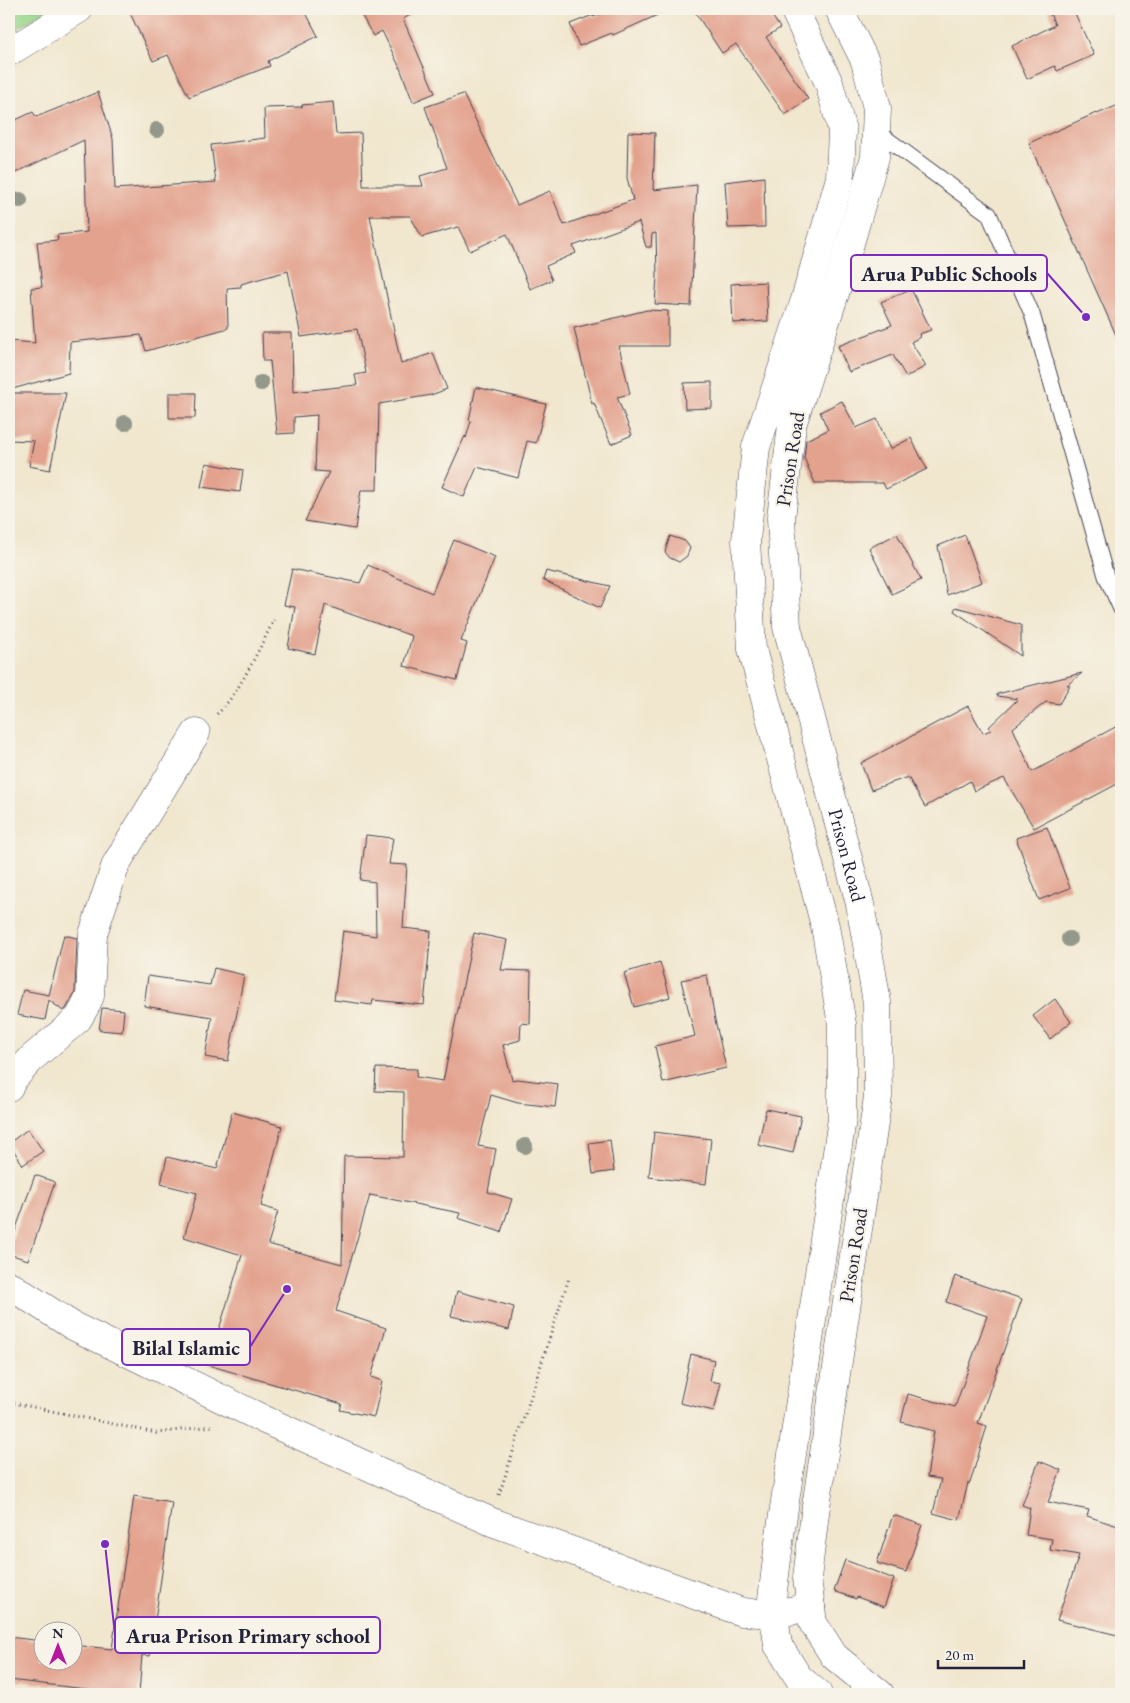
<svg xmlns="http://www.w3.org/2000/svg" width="1130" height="1703" viewBox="0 0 1130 1703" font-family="'EB Garamond',serif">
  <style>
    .green { fill: #99d78c; stroke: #5e7c64 }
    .building { fill: #e3a28e }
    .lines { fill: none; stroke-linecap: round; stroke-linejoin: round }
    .service-casing { stroke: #414051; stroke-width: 17 }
    .minor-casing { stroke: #414051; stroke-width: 29 }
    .tertiary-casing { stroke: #414051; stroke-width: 29 }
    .path { stroke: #414051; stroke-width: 3; stroke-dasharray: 1 4; stroke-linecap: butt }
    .service { stroke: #fff; stroke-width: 15 }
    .minor { stroke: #fff; stroke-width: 28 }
    .tertiary { stroke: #fff; stroke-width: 28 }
    .tree { fill: #93988b }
    .labels { text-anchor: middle; stroke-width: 4.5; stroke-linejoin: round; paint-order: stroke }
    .street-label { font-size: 20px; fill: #22223b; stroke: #f7f3e8 }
    .leader { fill: none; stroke: #7b2cbf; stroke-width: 2 }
    .callout-dot { fill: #7b2cbf; stroke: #f7f3e8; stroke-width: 2 }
    .callout { fill: #f7f3e8; stroke: #7b2cbf; stroke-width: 2 }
    .callout-label { font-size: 21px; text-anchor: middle; font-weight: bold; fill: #22223b }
  </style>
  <rect width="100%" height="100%" fill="#f7f3e8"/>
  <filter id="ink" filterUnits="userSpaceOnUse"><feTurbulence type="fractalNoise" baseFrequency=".02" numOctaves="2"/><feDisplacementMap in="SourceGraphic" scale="10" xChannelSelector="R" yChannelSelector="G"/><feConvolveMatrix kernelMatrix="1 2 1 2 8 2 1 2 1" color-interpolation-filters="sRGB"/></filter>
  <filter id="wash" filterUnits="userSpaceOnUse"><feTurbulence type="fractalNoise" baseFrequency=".0096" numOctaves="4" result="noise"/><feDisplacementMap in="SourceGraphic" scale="20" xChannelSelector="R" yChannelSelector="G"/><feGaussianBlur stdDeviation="1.12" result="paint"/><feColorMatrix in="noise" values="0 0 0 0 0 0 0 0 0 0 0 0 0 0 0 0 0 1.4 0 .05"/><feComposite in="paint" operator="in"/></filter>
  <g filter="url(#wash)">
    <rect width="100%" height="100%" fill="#f1e7cf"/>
    <path class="green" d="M9 9H51L9 33Z"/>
    <g id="blocks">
      <g class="building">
        <path d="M128 9H304L318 36 268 61 270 66 189 97 168 55 153 61Z"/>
        <path d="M358 9H422L403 19 435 93 413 102 400 68 382 31 373 36Z"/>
        <path d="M601 9H671L613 35 612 33 579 46 570 24 593 15V17L603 13Z"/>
        <path d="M693 9H768L780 28 766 37 808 99 785 115 736 44 722 53Z"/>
        <path d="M1048 9H1073L1094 55 1057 71 1055 66 1027 79 1012 46 1055 25Z"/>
        <path d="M98 92 113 139 115 189 216 182 211 145 265 138 264 108 302 107V105L333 102 336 134 361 133 363 186H423L420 176 447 168 425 107 463 94 517 205 550 191 564 225 633 200 627 178 628 132 655 133 653 190 697 185 691 306 655 304 657 277 656 233 652 234 651 247H646L639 222 573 246 576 253 546 266 552 280 530 289 507 234 470 251 458 227 422 237 410 216H370L401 364 433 353 447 389 431 395 379 404 377 490H361L355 529 305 521 329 472 315 471 317 415 294 417V433L277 434 270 361H263L262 333H292L293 392 357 385 355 375 366 373 357 329 301 337 288 271 241 284V287L227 288 228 328 146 351 141 335 70 342 69 373 9 390V341L35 343 31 288 42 287 37 242 58 240 57 235 87 232 84 140 9 176V123L33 112 36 117Z"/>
        <path d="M1121 104V346L1050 187 1049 188 1029 143 1096 113 1097 114Z"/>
        <path d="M764 177 765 227 728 228 725 182Z"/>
        <path d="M766 282 768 321 733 323 731 284Z"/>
        <path d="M911 289 931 330 919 334 920 337 911 342 926 366 906 377 893 355 849 372 838 346 892 325 881 302Z"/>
        <path d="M647 310 668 311V346H619L630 394 617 397 632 435 611 444 594 403 592 404 574 328Z"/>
        <path d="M712 382V408L685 409 684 383Z"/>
        <path d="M476 387 546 404 536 443 527 441 518 478 477 467 464 497 442 487 465 436 466 438 471 421 469 420Z"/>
        <path d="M9 393H66L50 470 29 466 34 441 9 440Z"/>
        <path d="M169 393H196L195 418H169Z"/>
        <path d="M842 401 856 428 877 419 890 449 911 438 927 469 886 489 883 483H815L804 458 806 440 828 430 820 412Z"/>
        <path d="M206 463 243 470 240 492 201 487Z"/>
        <path d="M897 534 921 580 892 594 869 548Z"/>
        <path d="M965 535 982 582 947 595 938 546Z"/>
        <path d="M670 536 685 541 690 548 687 556 679 562 670 558 665 552Z"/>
        <path d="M454 540 495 557 461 641 467 643 457 680 404 666 412 636 325 605 315 654 288 648 295 607 284 605 292 569 360 583 368 565 432 593Z"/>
        <path d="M546 571 610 586 600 608 543 580Z"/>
        <path d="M956 607 1021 625V656L954 611Z"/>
        <path d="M1082 673 1067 685H1070L1059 704 1046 702 1013 728 1032 772 1121 724V782L1034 828 1004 778 974 791 970 781 925 807 908 777 871 790 861 763 968 706 983 733 991 730 989 727 1018 699 997 696V694Z"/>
        <path d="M1047 827 1070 888 1039 900 1016 838Z"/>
        <path d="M366 835 393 838 389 864 407 865 403 928 431 931 424 1005 373 1000 372 1005 334 1000 343 931 376 936 375 882 360 880Z"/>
        <path d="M474 933 507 940 501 970 531 971 530 1024 521 1023 520 1040 503 1045 512 1080 517 1079 558 1084 555 1107 518 1103 491 1095 478 1146 496 1149 488 1192 512 1199 501 1232 458 1218 460 1213 370 1195 336 1311 386 1328 371 1377 382 1381 374 1417 340 1410 342 1404 208 1365 242 1255 184 1237 197 1193 161 1184 167 1157 217 1169 232 1112 282 1126 261 1206 278 1211 268 1244 342 1264 344 1156 403 1157 404 1092 375 1091 376 1068 417 1069 416 1077 443 1081Z"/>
        <path d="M64 935 77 938 75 992 66 1009 63 1011 49 1000 45 1020 17 1015 23 990 49 995Z"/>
        <path d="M660 962 670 997 634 1007 624 973Z"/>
        <path d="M214 968 244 975 228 1061 205 1057 212 1017 144 1006 148 976 210 985Z"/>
        <path d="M707 975 715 1020 726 1068 663 1083 655 1046 695 1036 681 980Z"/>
        <path d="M1055 999 1071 1022 1050 1039 1033 1016Z"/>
        <path d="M102 1008 124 1010 122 1032 99 1030Z"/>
        <path d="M766 1109 801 1116 793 1153 758 1145Z"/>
        <path d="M28 1129 43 1151 23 1165 9 1143Z"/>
        <path d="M654 1132 711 1139 706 1184 649 1177Z"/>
        <path d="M610 1140 614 1171 593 1174 589 1143Z"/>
        <path d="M35 1175 55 1182 28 1260 9 1254V1248Z"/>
        <path d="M955 1276 1022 1299 978 1423 987 1426 970 1483H968L959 1520 933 1513 941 1479 927 1477 934 1431 901 1422 908 1394 955 1407 987 1316 946 1302Z"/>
        <path d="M457 1291 514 1307 509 1330 451 1316Z"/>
        <path d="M691 1354 714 1360 710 1381 721 1383 714 1411 680 1403Z"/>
        <path d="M1039 1461 1061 1470 1048 1502 1089 1510 1087 1516 1121 1527V1636L1057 1620 1079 1555 1050 1550 1052 1539 1026 1535 1030 1508 1022 1505Z"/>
        <path d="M134 1496 172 1502 150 1656 142 1655 139 1694H111V1692L9 1680V1637L42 1641V1660H72V1645L112 1649Z"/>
        <path d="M893 1515 922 1525 906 1572 877 1563Z"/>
        <path d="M845 1560 894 1579 884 1607 857 1597 856 1599 834 1591Z"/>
      </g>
    </g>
  </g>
  <g filter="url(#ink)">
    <use href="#blocks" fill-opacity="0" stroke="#414051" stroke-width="1"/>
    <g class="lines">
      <defs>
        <path id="service" d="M876 131 989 214 1032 314 1106 576 1121 609"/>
        <g id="minor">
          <path d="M9 52 79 9"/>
          <path d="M9 1087 14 1078 33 1057 78 1019 85 1007 90 996 93 934 116 864 196 733"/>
          <path d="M9 1285 73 1326 265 1420 492 1522 742 1612 773 1614 811 1607"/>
        </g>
        <g id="tertiary">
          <path d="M794 9 829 83 842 130 840 178 804 303 756 447 746 540 752 649 825 926 842 1024V1119L780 1535 772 1599 778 1645 799 1678 818 1694"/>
          <path id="s1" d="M839 9 865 61 877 108 875 157 839 281 792 425 781 518 787 627 860 904 877 1002 878 1097 815 1513 807 1578 813 1623 834 1656 880 1694"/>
        </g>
      </defs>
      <use href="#service" class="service-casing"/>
      <use href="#minor" class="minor-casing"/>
      <use href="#tertiary" class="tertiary-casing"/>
      <g class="path">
        <path d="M217 714C239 694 260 647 274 620"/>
        <path d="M9 1402 156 1433 212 1426"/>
        <path d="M499 1495 569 1278"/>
      </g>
      <use href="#service" class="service"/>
      <use href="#minor" class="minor"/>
      <use href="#tertiary" class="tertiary"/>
    </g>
    <g class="tree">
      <circle cx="157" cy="130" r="8"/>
      <circle cx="20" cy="200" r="8"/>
      <circle cx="261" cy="383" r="8"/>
      <circle cx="125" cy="423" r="8"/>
      <circle cx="1069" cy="939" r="8"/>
      <circle cx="525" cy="1146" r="8"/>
    </g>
  </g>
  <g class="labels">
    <g class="street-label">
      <text transform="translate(790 459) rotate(-81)" y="7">Prison Road</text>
      <text dy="7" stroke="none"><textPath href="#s1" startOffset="875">Prison Road</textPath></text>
      <text transform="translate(853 1255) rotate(-81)" y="7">Prison Road</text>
    </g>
  </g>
  <path class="leader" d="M1086 317L1047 273M287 1289L250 1347M105 1544L115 1635"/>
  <g class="callout-dot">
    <circle cx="1086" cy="317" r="5"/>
    <circle cx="287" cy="1289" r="5"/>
    <circle cx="105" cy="1544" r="5"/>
  </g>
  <g class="callout">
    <rect x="851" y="255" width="196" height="36" rx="5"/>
    <rect x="122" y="1329" width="128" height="36" rx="5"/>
    <rect x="115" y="1617" width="265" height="36" rx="5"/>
  </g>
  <g class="callout-label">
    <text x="949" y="281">Arua Public Schools</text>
    <text x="186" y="1355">Bilal Islamic</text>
    <text x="248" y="1643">Arua Prison Primary school</text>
  </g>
  <rect width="1130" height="1703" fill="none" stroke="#f7f3e8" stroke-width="30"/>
  <g transform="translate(58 1646)"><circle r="24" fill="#f7f3e8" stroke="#a29fa3"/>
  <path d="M0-4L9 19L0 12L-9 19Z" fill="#b5179e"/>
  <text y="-8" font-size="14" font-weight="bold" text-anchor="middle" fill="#22223b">N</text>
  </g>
  <path d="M938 1660v8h86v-8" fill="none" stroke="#22223b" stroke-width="2.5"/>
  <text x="945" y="1660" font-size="15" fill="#22223b" stroke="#f7f3e8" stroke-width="4" paint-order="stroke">20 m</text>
</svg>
